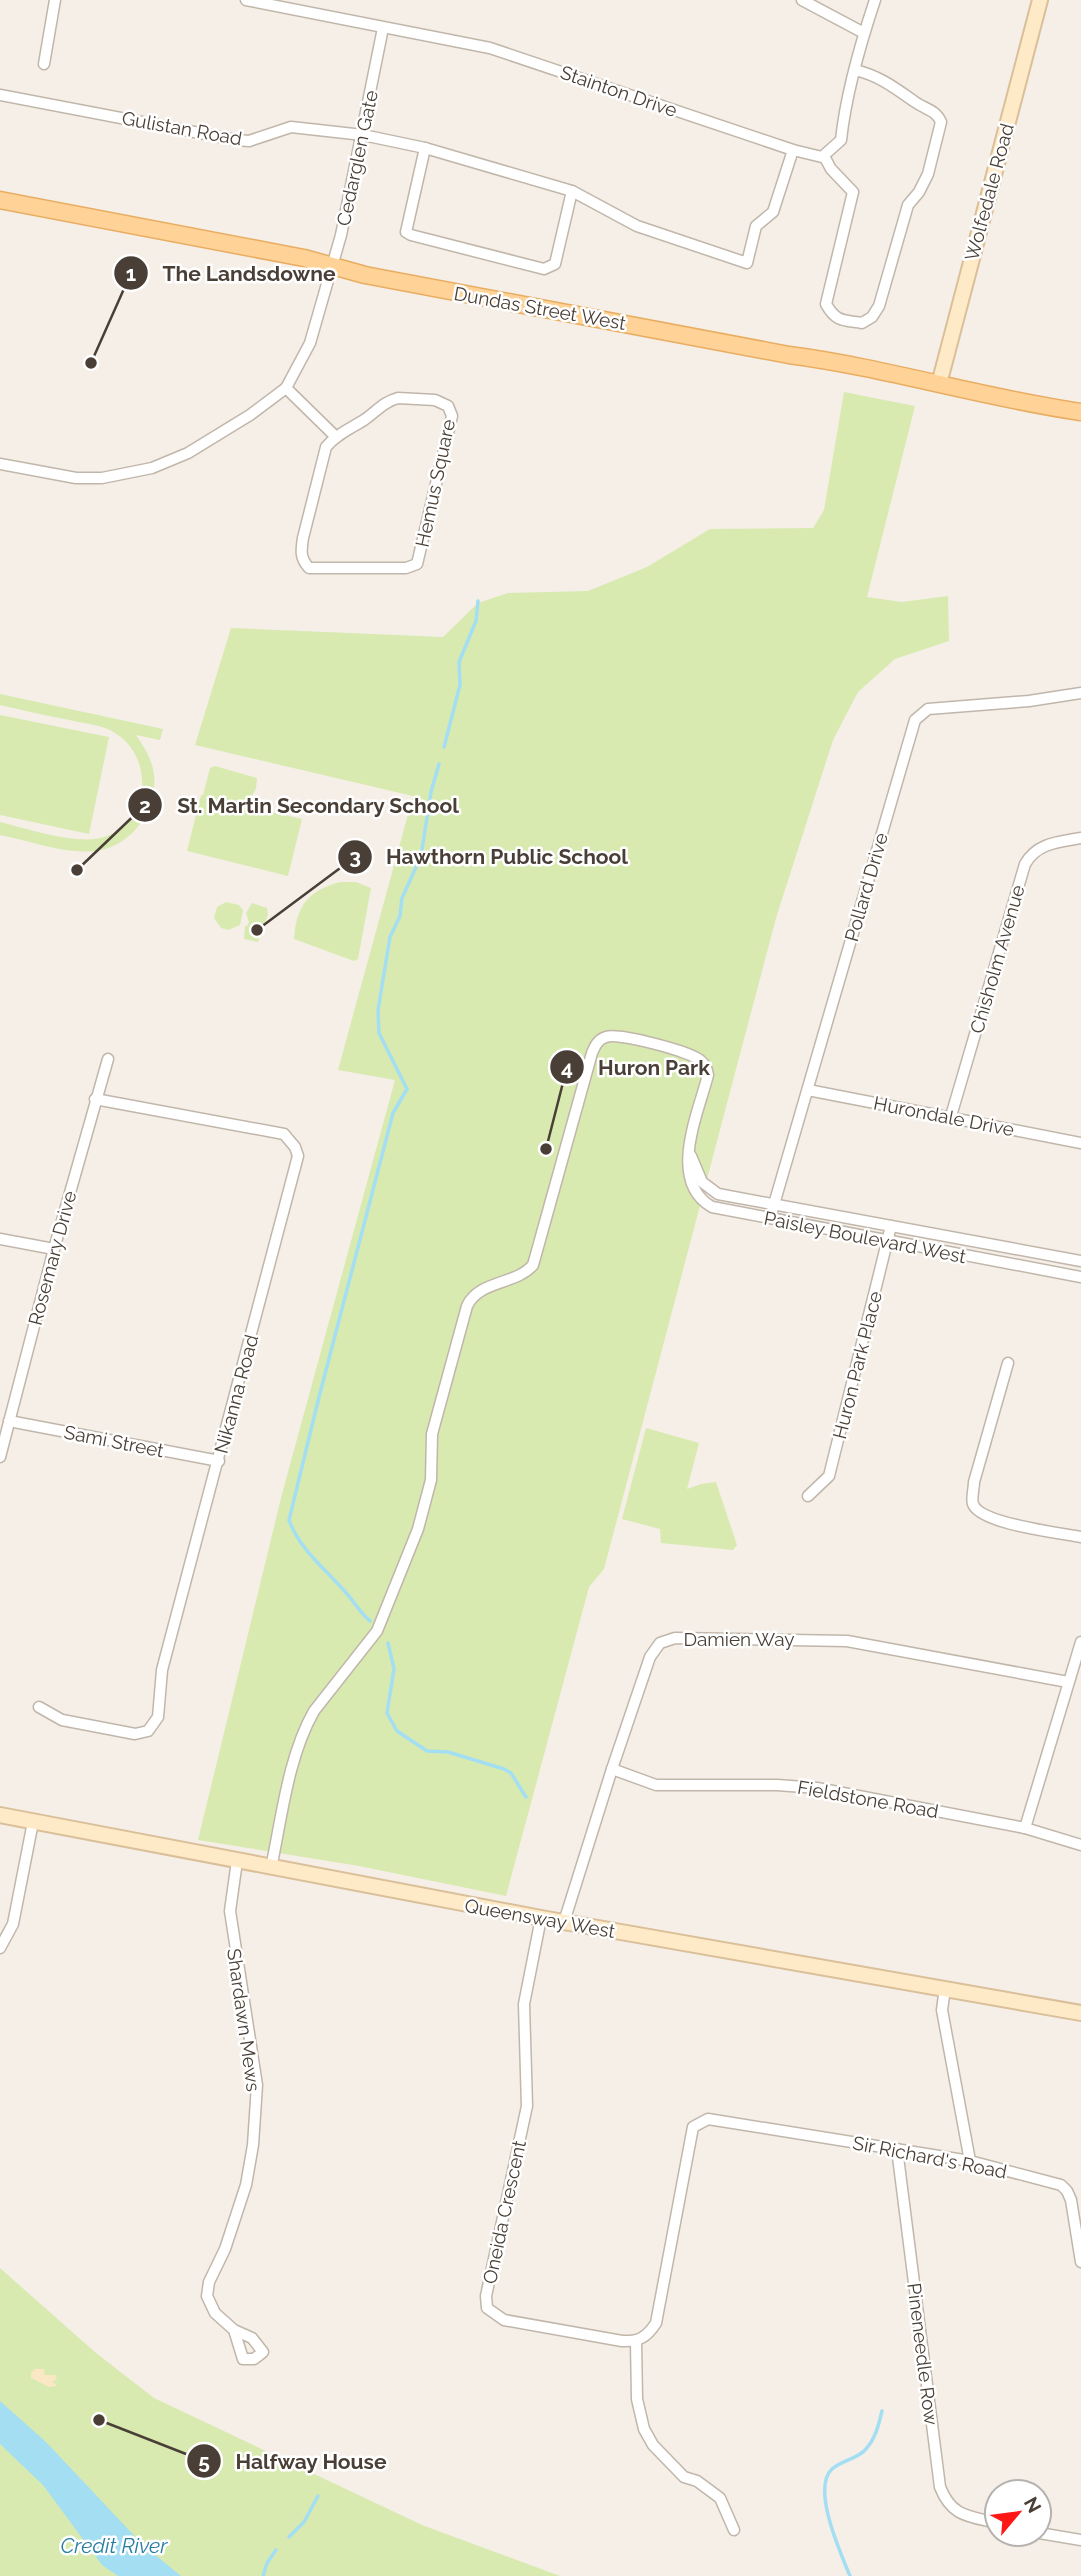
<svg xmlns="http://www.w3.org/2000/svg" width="1081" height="2576" viewBox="0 0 1081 2576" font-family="Raleway,sans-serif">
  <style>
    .green { fill: #d8eab0 }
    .sand { fill: #fae7c3 }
    .water { fill: #a3def3 }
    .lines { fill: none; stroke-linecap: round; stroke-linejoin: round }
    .stream { stroke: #a3def3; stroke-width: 3.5 }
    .street-casing { stroke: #c1b6aa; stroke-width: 13 }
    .secondary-casing { stroke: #dabf99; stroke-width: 18 }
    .primary-casing { stroke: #e9ad62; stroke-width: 19 }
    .street { stroke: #fff; stroke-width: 10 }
    .secondary { stroke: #ffeac8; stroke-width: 14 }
    .primary { stroke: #ffd397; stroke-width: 16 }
    .labels { text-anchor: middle; stroke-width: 5; stroke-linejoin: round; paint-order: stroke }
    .street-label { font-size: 19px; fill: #493f36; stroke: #fff }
    .water-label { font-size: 21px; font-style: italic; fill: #267ea1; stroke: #fff }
    .leader { fill: none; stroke: #493f36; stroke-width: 2.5 }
    .callout-dot { fill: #493f36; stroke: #fff; stroke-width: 2.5 }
    .mark-label { font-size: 21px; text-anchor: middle; font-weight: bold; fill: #fff }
    .callout-label { font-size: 21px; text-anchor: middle; font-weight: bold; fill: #493f36; stroke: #fff; stroke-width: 5; stroke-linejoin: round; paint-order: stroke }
  </style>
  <rect width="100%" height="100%" fill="#f5efe8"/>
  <g class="green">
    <path d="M844 392 915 406 867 597 902 602 948 596 949 641 895 659 858 692 833 740 776 918 604 1569 589 1587 506 1896 359 1866 198 1840 282 1494 395 1080 338 1070 413 796 195 745 231 628 443 637 478 603 508 593 588 591 647 567 710 529 813 528 824 510Z"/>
    <path d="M0 694 163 729 160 740 136 735C144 747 152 759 154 774 158 809 132 847 95 851 64 854 30 841 0 835V822C28 829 67 842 95 839 149 832 158 759 115 733 104 725 87 724 74 721 49 716 25 711 0 705Z"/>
    <path d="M0 715 109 737 89 834 0 815Z"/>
    <path d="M215 766 257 778 256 789 245 806 302 819 288 876 187 851 201 795H203L210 768Z"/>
    <path d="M340 882H356L371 888 358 959 354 961 294 939C296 906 308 891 340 882Z"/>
    <path d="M226 902 239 905 243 910 240 925 229 930 221 928 214 918 217 907Z"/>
    <path d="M252 903 267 908 268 915 262 929V937L259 938 258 942 244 939 245 926H247L249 922 246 913Z"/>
    <path d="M646 1428 699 1443 687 1489 701 1484 716 1482 737 1545 733 1550 661 1543 660 1529 622 1519Z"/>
    <path d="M0 2268 96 2353 154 2398 422 2525 560 2576H0Z"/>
  </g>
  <path class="sand" d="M35 2369H44L45 2375H55L57 2379 52 2382 56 2384V2386L49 2387 31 2378V2373Z"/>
  <path class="water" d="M0 2401 46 2442 143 2545 181 2576H118L102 2565 43 2485 0 2444Z"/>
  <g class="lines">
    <g class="stream">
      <path d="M444 747 460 685 459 662 476 621 478 601"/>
      <path d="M370 1621C362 1614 358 1608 352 1600 331 1573 301 1553 289 1520L319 1397 393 1113 407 1089 379 1033 378 1010 390 937 400 916 402 898 421 856 431 792 439 764"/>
      <path d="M388 1643 394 1669 387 1713 397 1731 427 1751 448 1752 504 1769 511 1773 526 1797"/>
      <path d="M289 2537 304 2522 318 2496"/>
      <path d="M263 2576 267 2563 276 2550"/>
      <path d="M850 2576C841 2554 811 2488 832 2469 842 2460 857 2459 865 2450 875 2440 879 2424 882 2411"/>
    </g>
    <defs>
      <g id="street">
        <path d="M246 0 490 48 793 150 822 157 841 140C846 93 860 45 875 0"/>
        <path d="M802 0 864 33"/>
        <path d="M44 64 55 0"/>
        <path d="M0 95 236 140 249 141 291 127 363 135 425 148 572 191 637 226 747 263 756 226 773 212 793 150"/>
        <path d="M425 148 406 232 411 235 544 269 555 264 572 191"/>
        <path d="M824 156 831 169 853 192 826 304C836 322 843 320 862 323L872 317 879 306 908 205 919 192 928 174 941 122C936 110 925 109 915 102 895 88 880 76 855 70"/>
        <path d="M286 388 335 436"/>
        <path d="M398 398 435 400 448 406 452 416 417 564 406 568H309C300 558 301 551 303 538L326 447C337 434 350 429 364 420 376 412 383 402 398 398Z"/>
        <path d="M0 464 76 478H102L152 468 188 453 250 415 286 388 310 343 341 235 383 28"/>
        <path d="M808 1090 1081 1143"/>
        <path d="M951 1116 1025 864C1037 843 1058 842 1081 838"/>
        <path d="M691 1156 702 1182 718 1194 1081 1261"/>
        <path d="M770 1218 915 720 928 709 1029 701 1081 693"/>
        <path d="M0 1239 54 1249"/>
        <path d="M1008 1363 974 1482C974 1489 971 1498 973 1504 980 1524 1060 1533 1081 1537"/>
        <path d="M9 1421 219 1461"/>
        <path d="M0 1457 54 1249 108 1059"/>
        <path d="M808 1496 829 1476 891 1226"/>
        <path d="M39 1707 62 1720 135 1734 148 1731 158 1717 162 1670 298 1156 295 1147 284 1134 95 1099"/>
        <path d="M612 1769 656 1785H777L817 1788 1025 1828 1081 1845"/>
        <path d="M1025 1828 1081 1642"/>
        <path d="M271 1868C282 1816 288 1757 314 1711L377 1631 418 1529 431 1480 432 1434 467 1306C479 1280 516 1285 533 1265L592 1053C595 1046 598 1039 606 1037 617 1032 693 1052 701 1061 706 1065 707 1070 708 1075 698 1114 667 1181 712 1207L1081 1277"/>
        <path d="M541 1918 524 2004 527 2106 486 2296 487 2308 504 2320 622 2341C639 2342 647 2337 656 2323L693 2127 708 2119 970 2161 1061 2185 1067 2191 1071 2200 1081 2262"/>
        <path d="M564 1922 612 1769 650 1657 660 1643 675 1638 847 1641 1068 1682"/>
        <path d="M0 1948 13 1924 33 1822"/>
        <path d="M945 1988 942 2010 970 2161"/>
        <path d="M897 2149 940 2487C952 2517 968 2516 997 2523"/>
        <path d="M234 2330 243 2359H254L263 2352 252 2338 234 2330 215 2313 207 2296 209 2282 225 2249 246 2185 253 2145 257 2085 230 1911 237 1861"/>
        <path d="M636 2342 637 2399 644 2429 653 2445 684 2477 697 2481 720 2498 734 2530"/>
        <path d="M1039 2533 1081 2540"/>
      </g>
      <g id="secondary">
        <path d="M939 384 1040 0"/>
        <path d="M0 1815 541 1918 1081 2013"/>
      </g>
      <path id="primary" d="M0 200 304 258 365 275 789 355C888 368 983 398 1081 412"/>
    </defs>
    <use href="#street" class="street-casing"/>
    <use href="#secondary" class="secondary-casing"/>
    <use href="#primary" class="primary-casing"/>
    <use href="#street" class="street"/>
    <use href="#secondary" class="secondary"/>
    <use href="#primary" class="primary"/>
  </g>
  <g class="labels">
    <g class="street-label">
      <text transform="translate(619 91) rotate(19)" y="7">Stainton Drive</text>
      <text transform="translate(182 128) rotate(10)" y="7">Gulistan Road</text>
      <text transform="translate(357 158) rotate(-78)" y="7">Cedarglen Gate</text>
      <text transform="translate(989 192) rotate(-75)" y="7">Wolfedale Road</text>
      <text transform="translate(540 308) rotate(10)" y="7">Dundas Street West</text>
      <text transform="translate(435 483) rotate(-78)" y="7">Hemus Square</text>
      <text transform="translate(866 887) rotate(-74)" y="7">Pollard Drive</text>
      <text transform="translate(997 959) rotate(-74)" y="7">Chisholm Avenue</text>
      <text transform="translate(944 1116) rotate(11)" y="7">Hurondale Drive</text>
      <text transform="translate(865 1237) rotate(11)" y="7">Paisley Boulevard West</text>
      <text transform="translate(52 1258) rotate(-75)" y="7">Rosemary Drive</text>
      <text transform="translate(857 1365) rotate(-76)" y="7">Huron Park Place</text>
      <text transform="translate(236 1394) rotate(-75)" y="7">Nikanna Road</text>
      <text transform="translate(114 1441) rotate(11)" y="7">Sami Street</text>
      <text x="739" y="1646">Damien Way</text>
      <text transform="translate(868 1799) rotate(10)" y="7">Fieldstone Road</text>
      <text transform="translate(540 1918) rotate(10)" y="7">Queensway West</text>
      <text transform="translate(244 2020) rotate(82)" y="7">Shardawn Mews</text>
      <text transform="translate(930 2157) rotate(11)" y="7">Sir Richard's Road</text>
      <text transform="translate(504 2212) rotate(-78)" y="7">Oneida Crescent</text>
      <text transform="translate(923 2354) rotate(83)" y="7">Pineneedle Row</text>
    </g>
    <g class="water-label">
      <text x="114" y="2553">Credit River</text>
    </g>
  </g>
  <path class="leader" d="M91 363L131 273M77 870L145 805M257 930L355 857M546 1149L567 1067M99 2420L204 2461"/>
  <g class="callout-dot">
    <circle cx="91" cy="363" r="7"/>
    <circle cx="77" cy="870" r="7"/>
    <circle cx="257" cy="930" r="7"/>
    <circle cx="546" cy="1149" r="7"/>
    <circle cx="99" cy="2420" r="7"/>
    <circle cx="131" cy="273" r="18"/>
    <circle cx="145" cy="805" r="18"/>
    <circle cx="355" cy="857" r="18"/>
    <circle cx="567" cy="1067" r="18"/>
    <circle cx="204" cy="2461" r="18"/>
  </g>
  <g class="mark-label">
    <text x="131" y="281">1</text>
    <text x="145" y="813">2</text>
    <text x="355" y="864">3</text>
    <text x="567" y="1075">4</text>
    <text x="204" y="2469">5</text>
  </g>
  <g class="callout-label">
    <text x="249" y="281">The Landsdowne</text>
    <text x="318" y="813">St. Martin Secondary School</text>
    <text x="507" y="864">Hawthorn Public School</text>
    <text x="654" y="1075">Huron Park</text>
    <text x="311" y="2469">Halfway House</text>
  </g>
  <g transform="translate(1018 2513) rotate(61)"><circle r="33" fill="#ffffff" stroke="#b6b2af" stroke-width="2"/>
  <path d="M0-5L12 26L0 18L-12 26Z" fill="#ff1715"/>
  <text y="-10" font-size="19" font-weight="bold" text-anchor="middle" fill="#493f36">N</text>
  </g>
</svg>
